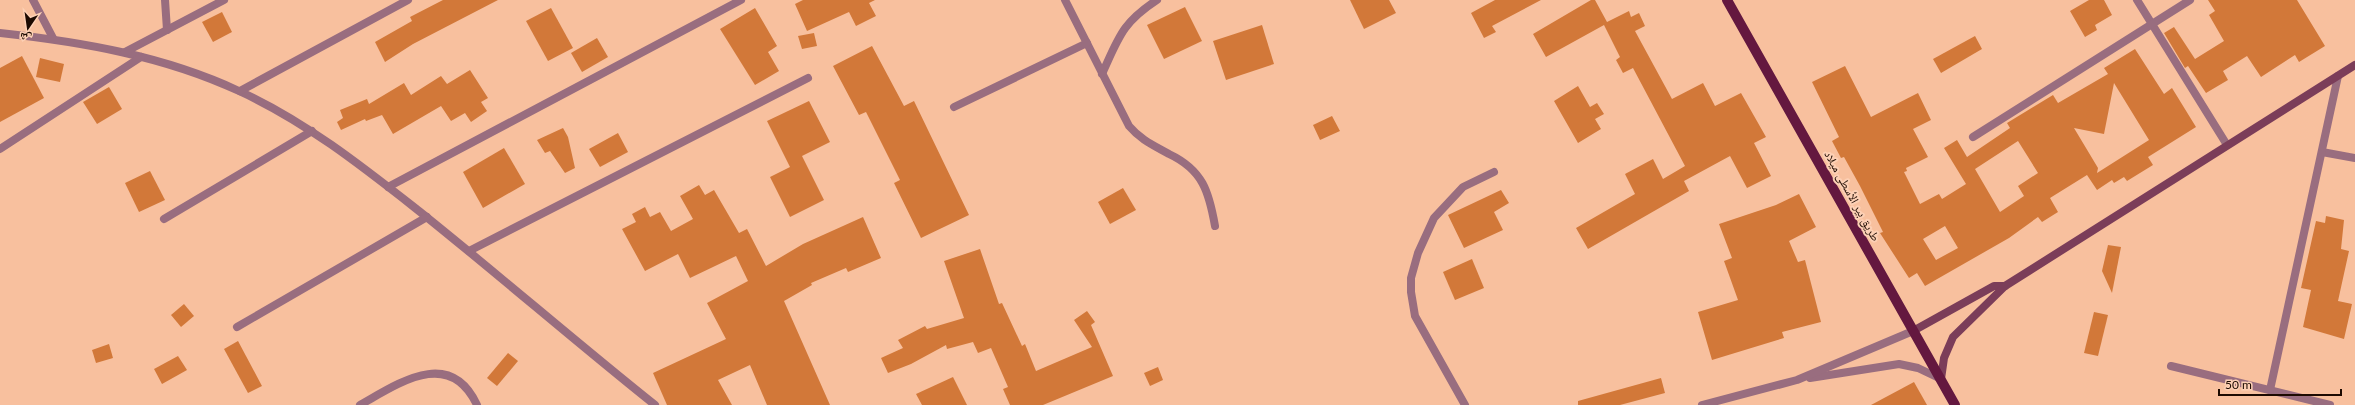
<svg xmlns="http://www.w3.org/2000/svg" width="2355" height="405" viewBox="0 0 2355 405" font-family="Lato,'Noto Naskh Arabic',sans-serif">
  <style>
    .building { fill: #d27839; fill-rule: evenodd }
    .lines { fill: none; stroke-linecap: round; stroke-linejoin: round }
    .minor { stroke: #996d7f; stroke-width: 8 }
    .secondary { stroke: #7b3d59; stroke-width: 8 }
    .primary { stroke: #64183f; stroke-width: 10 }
    .labels { text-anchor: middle; stroke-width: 4; stroke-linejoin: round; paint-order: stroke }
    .street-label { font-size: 12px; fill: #1d0a01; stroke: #fdd0b5 }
  </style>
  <rect width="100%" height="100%" fill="#f8c09e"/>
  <g class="building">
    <path d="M443 0H498L413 44 385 62 375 42 412 21 410 17Z"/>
    <path d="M803 0H875L869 3 876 16 856 26 849 12 807 31 795 4Z"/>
    <path d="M1350 0H1389L1396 13 1364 29Z"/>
    <path d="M1495 0H1541L1492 26 1496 32 1484 38 1471 13Z"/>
    <path d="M1591 0H1595L1607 22 1629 11 1631 17 1639 13 1645 26 1635 31 1672 99 1703 83 1715 106 1741 93 1766 137 1754 143 1771 176 1747 188 1730 156 1684 181 1689 191 1588 249 1576 228 1635 194 1625 174 1653 159 1663 179 1685 166 1633 68 1623 73 1616 60 1620 57 1604 25 1546 57 1533 34Z"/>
    <path d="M2089 0H2104L2112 15 2095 25 2097 30 2085 37 2070 11Z"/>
    <path d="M2208 0H2297L2325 46 2299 62 2295 55 2261 77 2247 56 2223 71 2228 80 2206 93 2188 66 2185 68 2164 33 2174 27 2195 59 2224 41 2209 15 2215 11Z"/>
    <path d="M1185 7 1202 41 1164 59 1147 25Z"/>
    <path d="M551 8 573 48 548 61 526 21Z"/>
    <path d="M755 8 777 46 768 52 779 71 755 85 720 29Z"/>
    <path d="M222 12 232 32 213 42 202 22Z"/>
    <path d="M1262 25 1274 64 1226 80 1213 41Z"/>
    <path d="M814 33 817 46 802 49 798 36Z"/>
    <path d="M1975 36 1982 49 1941 73 1933 59Z"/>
    <path d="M597 38 608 57 582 72 571 53Z"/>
    <path d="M872 46 904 106 914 101 969 215 921 238 894 183 900 180 866 112 859 115 833 66Z"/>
    <path d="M2135 49 2164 94 2172 88 2196 127 2148 157 2153 165 2127 181 2124 177 2114 183 2112 180 2097 190 2087 175 2050 198 2058 212 2042 222 2038 217 2009 238 1925 286 1917 273 1909 278 1880 233 1883 232 1860 186 1844 157 1841 158 1832 141 1839 137 1812 82 1845 66 1871 117 1918 93 1931 120 1913 129 1928 157 1906 168 1907 171 1904 172 1920 204 1939 194 1942 199 1966 184 1944 148 1957 140 1967 157 2010 128 2007 123 2053 95 2058 103 2108 74 2104 68ZM2114 83 2149 140 2097 173 2098 168 2074 128 2104 134ZM2018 141 2038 173 2018 186 2024 196 2000 212 1975 169ZM1945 226 1958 248 1936 260 1923 239Z"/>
    <path d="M22 56 44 98 0 122V68Z"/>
    <path d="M40 58 64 64 60 82 36 77Z"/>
    <path d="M470 70 488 98 481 102 487 111 471 122 465 113 451 121 441 106 393 134 382 115 366 121 365 119 341 130 337 122 343 118 340 110 367 99 369 104 404 83 411 95 441 76 447 84Z"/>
    <path d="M1578 86 1590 107 1597 103 1604 114 1595 119 1601 129 1578 143 1554 101Z"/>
    <path d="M109 87 122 109 97 124 83 102Z"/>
    <path d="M809 101 830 142 802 156 824 200 790 217 770 177 790 167 767 121Z"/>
    <path d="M1332 116 1340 131 1320 140 1313 125Z"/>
    <path d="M563 128 568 137 575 168 565 173 550 151 545 153 537 140Z"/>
    <path d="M618 133 628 152 600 167 589 149Z"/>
    <path d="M504 148 525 184 483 208 463 172Z"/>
    <path d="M150 171 165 200 139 212 125 183Z"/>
    <path d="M699 185 705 195 714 190 739 233 747 229 766 266 803 244 863 217 881 258 848 272 846 268 811 283 812 285 784 301 830 405H767L750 365 718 380 732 405H667L653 373 726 339 707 303 748 281 736 256 690 278 678 254 645 271 622 229 636 222 632 214 645 207 650 217 660 212 671 231 693 219 680 196Z"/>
    <path d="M1123 188 1136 210 1110 224 1098 202Z"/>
    <path d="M1501 190 1509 203 1494 212 1503 230 1464 248 1448 215Z"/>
    <path d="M1799 194 1816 227 1789 241 1798 262 1805 260 1821 322 1782 332 1784 338 1712 360 1698 312 1738 300 1724 261 1732 258 1719 224 1776 205Z"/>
    <path d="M2326 216 2344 220 2341 249 2349 251 2338 301 2352 304 2344 339 2303 327 2311 290 2301 288 2316 221 2325 223Z"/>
    <path d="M2108 245 2121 247 2112 293 2102 271Z"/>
    <path d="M980 249 999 304 1002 303 1022 346 1025 344 1036 371 1092 347 1074 320 1087 311 1095 322 1091 325 1113 376 1043 405H1010L1003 389 1008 387 991 348 978 353 973 342 947 349 946 345 911 364 888 373 881 358 903 348 898 340 925 326 927 329 964 318 944 261Z"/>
    <path d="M1472 259 1484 288 1455 300 1443 272Z"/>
    <path d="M184 304 194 316 181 327 171 315Z"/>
    <path d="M2094 312 2108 315 2098 356 2084 353Z"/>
    <path d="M238 341 262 386 248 393 224 349Z"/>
    <path d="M109 344 113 358 96 363 92 350Z"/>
    <path d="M508 353 518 361 497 386 487 378Z"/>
    <path d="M178 356 187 370 162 384 154 369Z"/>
    <path d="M1158 367 1163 380 1150 386 1144 373Z"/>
    <path d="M953 377 967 405H922L916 394Z"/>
    <path d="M1661 378 1665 393 1620 405H1578V401Z"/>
    <path d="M1914 382 1927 405H1871Z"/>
  </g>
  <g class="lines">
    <g class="minor">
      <path d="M33 0 53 38"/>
      <path d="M165 0 167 30"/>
      <path d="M1065 0 1129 126C1141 140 1153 145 1169 154 1203 170 1209 192 1215 226"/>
      <path d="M2137 0 2227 145"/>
      <path d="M0 33C82 42 164 56 239 91 305 121 363 167 419 211 499 275 576 342 655 405"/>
      <path d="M125 52 224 0"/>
      <path d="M1102 74C1119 37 1122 23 1157 0"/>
      <path d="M240 91 408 0"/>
      <path d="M954 107 1087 43"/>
      <path d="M1973 137 2190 0"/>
      <path d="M0 149 141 57"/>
      <path d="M2322 152 2355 158"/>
      <path d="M388 187 741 0"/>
      <path d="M164 219 312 131"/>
      <path d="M469 251 808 78"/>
      <path d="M237 327 427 217"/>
      <path d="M2171 366 2330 405"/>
      <path d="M1810 378 1899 364 1918 368 1941 379"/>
      <path d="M2270 390 2338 76"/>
      <path d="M360 405C399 383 450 347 477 405"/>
      <path d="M1465 405 1415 316 1411 292V278L1418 253 1434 218 1463 187 1494 172"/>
      <path d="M1702 405 1797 380 1913 331"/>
    </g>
    <g class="secondary">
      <path d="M1913 331 1994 286H2005"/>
      <path d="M1941 379 1944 358 1953 337 2005 286 2355 65"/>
    </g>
    <path class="primary" d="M1727 0 1955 405"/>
  </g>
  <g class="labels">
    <g class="street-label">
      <text transform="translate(1852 196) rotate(61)" y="4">طريق بير الأسطى ميلاد</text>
    </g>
  </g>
  <g transform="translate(28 28) rotate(193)" stroke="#fdd0b5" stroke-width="3" paint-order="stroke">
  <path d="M0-3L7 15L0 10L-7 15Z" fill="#1d0a01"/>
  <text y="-6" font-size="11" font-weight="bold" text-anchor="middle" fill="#1d0a01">ش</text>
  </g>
  <path d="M2219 389v6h122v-6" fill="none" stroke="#1d0a01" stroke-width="2"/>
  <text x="2225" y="389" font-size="12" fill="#1d0a01" stroke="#fdd0b5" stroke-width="3" paint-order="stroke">50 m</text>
</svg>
